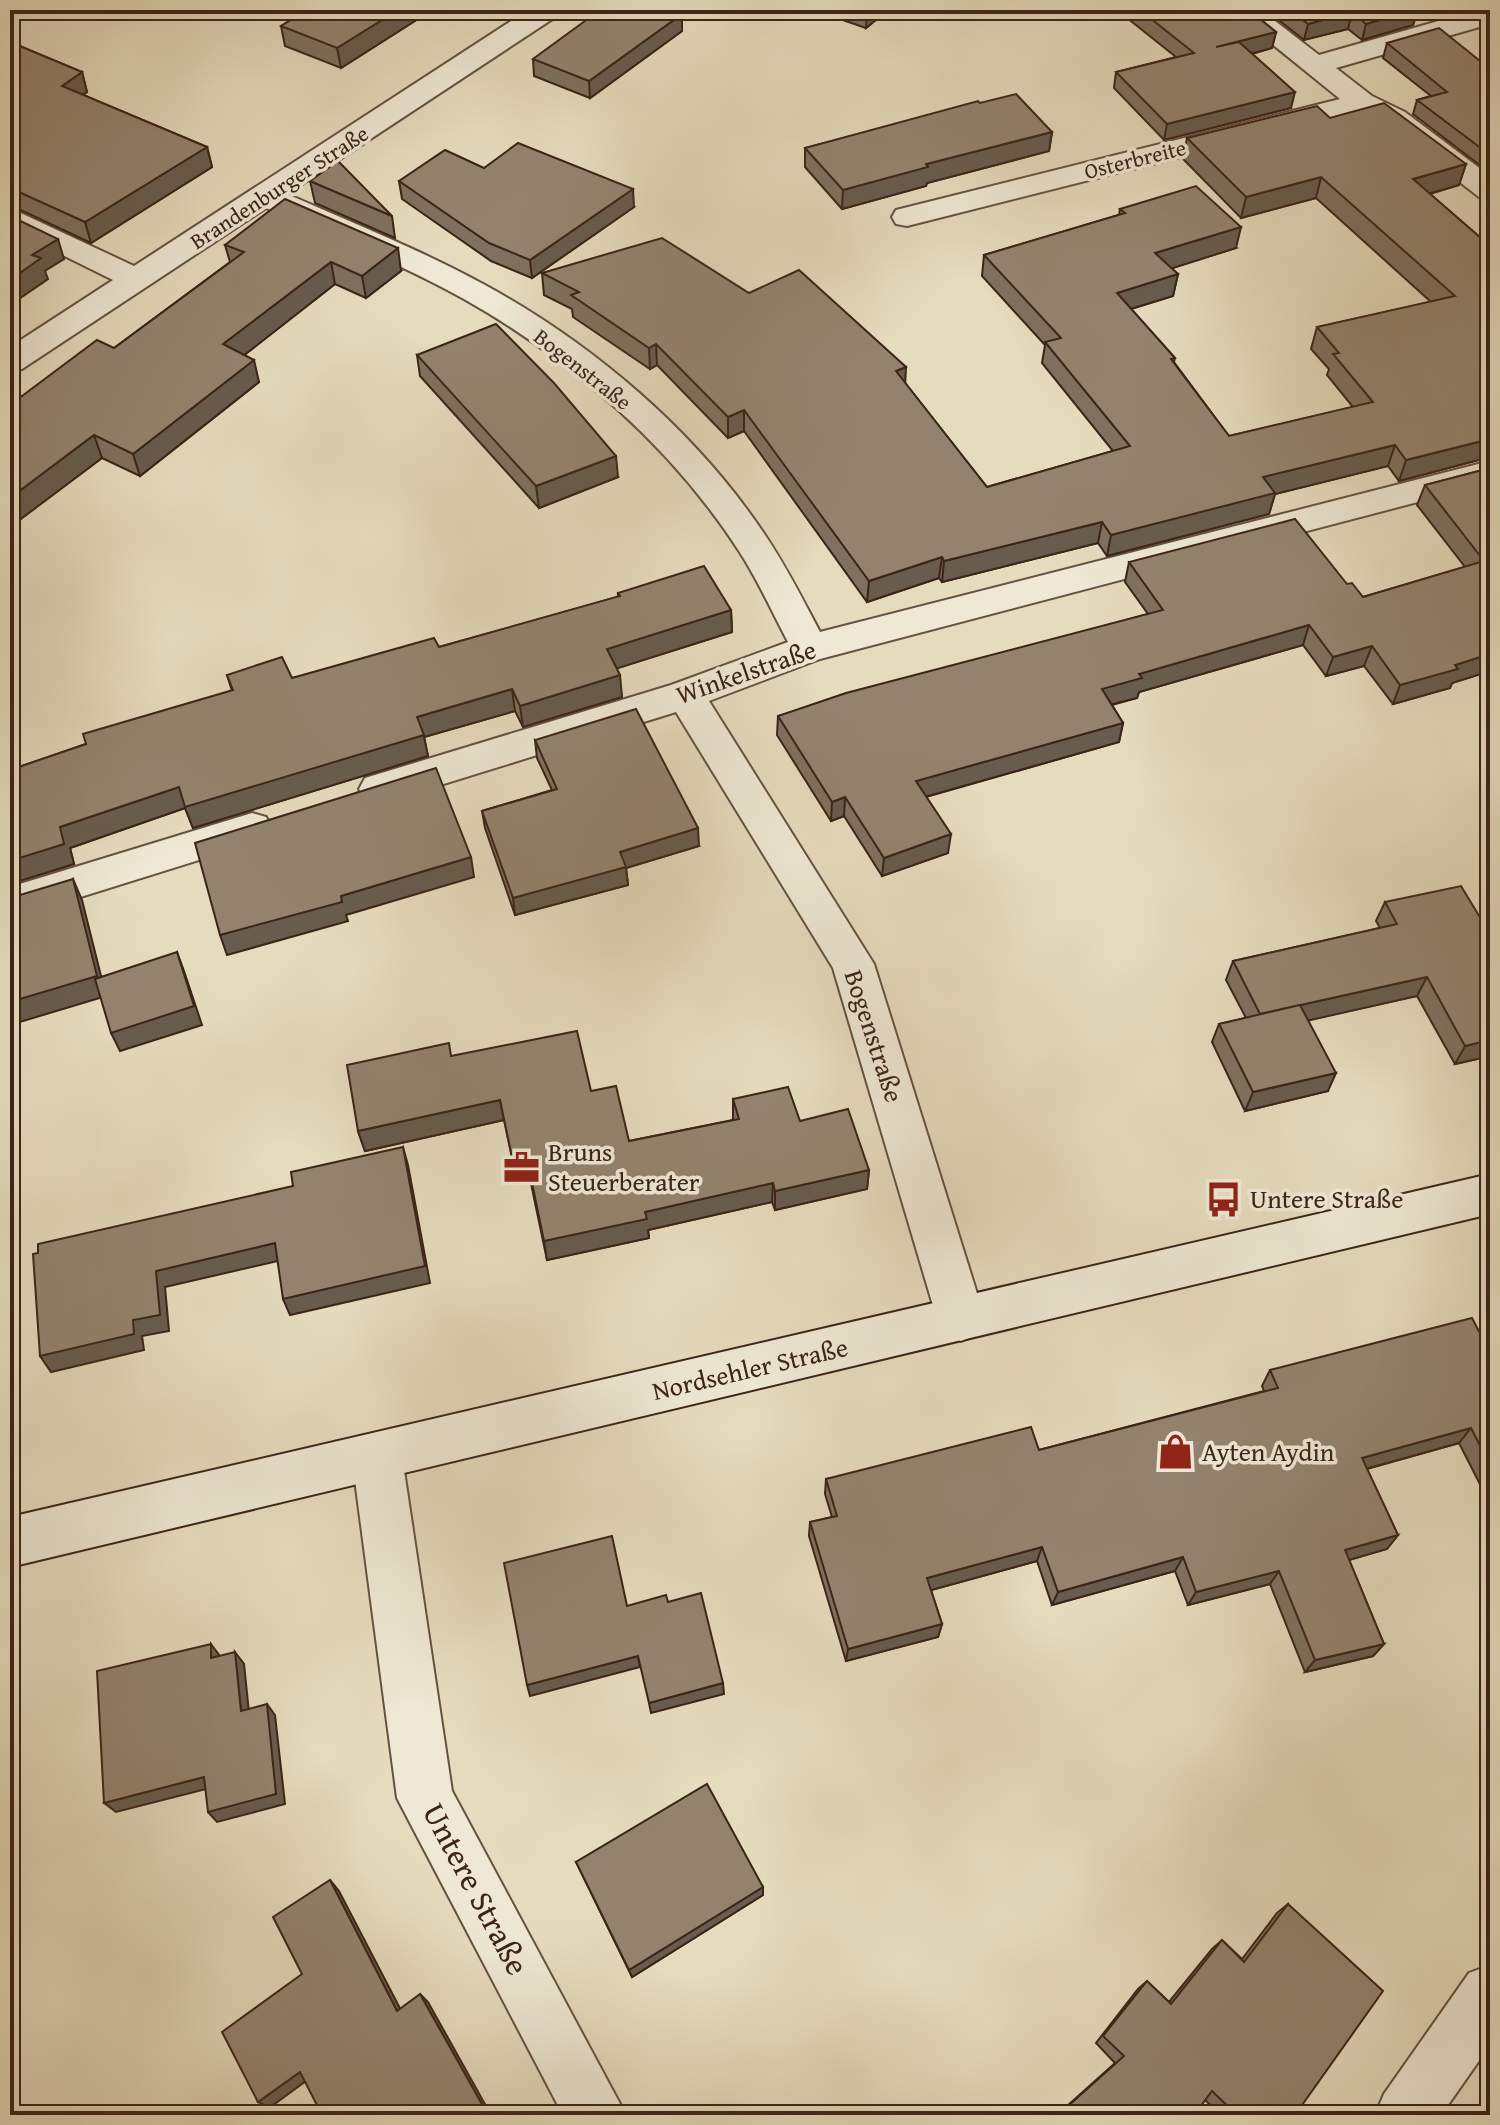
<svg xmlns="http://www.w3.org/2000/svg" width="1500" height="2125" viewBox="0 0 1500 2125" font-family="'Gentium Book Plus',serif">
  <style>
    .lines { fill: none; stroke-linecap: round; stroke-linejoin: round }
    .street-casing { stroke: #665241; stroke-width: 4 }
    .secondary-casing { stroke: #3b2418; stroke-width: 4 }
    .street { fill: #eee8d4; fill-rule: evenodd }
    .secondary { fill: #eee8d4; fill-rule: evenodd }
    .wall { fill: #7e715f; stroke: #3b2418; stroke-width: 2 }
    .shaded-wall { fill: #675c4d; stroke: #3b2418; stroke-width: 2 }
    .building { fill: #93836e; stroke: #3b2418; stroke-width: 2 }
    .labels { text-anchor: middle; stroke-width: 7; stroke-linejoin: round; paint-order: stroke }
    .far-street-label { font-size: 22px; fill: #3b2418; stroke: #eee8d4 }
    .street-label { font-size: 26px; fill: #3b2418; stroke: #eee8d4 }
    .poi-label { font-size: 26px; fill: #3b2418; stroke: #eee8d4; text-anchor: start }
    .near-street-label { font-size: 32px; fill: #3b2418; stroke: #eee8d4 }
  </style>
  <rect width="100%" height="100%" fill="#e5dbbd"/>
  <filter id="stains"><feTurbulence type="fractalNoise" baseFrequency=".0025" numOctaves="4"/><feColorMatrix values="0 0 0 0 .2 0 0 0 0 .09 0 0 0 0 .02 0 0 0 .5 -.17"/></filter>
  <radialGradient id="worn" r=".72"><stop offset=".6" stop-color="#630" stop-opacity="0"/><stop offset="1" stop-color="#630" stop-opacity=".3"/></radialGradient>
  <g class="lines">
    <defs>
      <g id="street">
        <path d="M528 10H561L557 16 287 194C353 223 421 250 485 285 593 344 694 430 763 532 785 564 802 598 820 632L1490 461V483L820 659 709 701 874 964 985 1319 978 1334 961 1341 944 1334 937 1319 833 968 676 712 379 804 365 800 359 789 365 778 671 685 788 642C772 612 758 580 739 551 672 447 572 360 464 299 401 264 333 237 266 208L22 369 10 372V347L113 280 10 229V208L134 266Z"/>
        <path d="M1230 10H1261L1319 55 1477 10H1490V24L1336 68 1372 96 1405 112 1490 176V200L1479 197 1385 124 1359 112 907 226 896 224 892 217 896 210 1340 99Z"/>
        <path d="M252 813 266 817 272 828 266 839 10 919V887Z"/>
        <path d="M377 1433 395 1440 402 1457 452 1791 626 2115H563L397 1798 352 1457 359 1440Z"/>
        <path d="M1490 1965V2045L1441 2115H1375L1384 2094 1469 1973Z"/>
      </g>
      <path id="secondary" d="M1490 1174V1214L10 1567V1517Z"/>
    </defs>
    <use href="#street" class="street-casing"/>
    <use href="#secondary" class="secondary-casing"/>
    <use href="#street" class="street"/>
    <use href="#secondary" class="secondary"/>
  </g>
  <g class="wall">
    <path d="M307 10H432L341 68 285 46 281 26Z"/>
    <path d="M814 10H888L866 28Z"/>
    <path d="M1117 10H1249L1276 32 1272 48 1252 54 1291 108 1164 140 1114 88 1116 72 1176 57Z"/>
    <path d="M1266 10H1418L1413 25 1362 40 1348 29 1304 40Z"/>
    <path d="M682 14V31L590 98 534 76 533 59Z"/>
    <path d="M10 42 82 72 87 92 83 95 207 147 212 167 91 243 10 205Z"/>
    <path d="M1387 43 1490 69V173L1413 114 1417 100 1431 96 1383 58Z"/>
    <path d="M980 103 1052 132 1049 151 927 183 926 186 842 209 805 167V148Z"/>
    <path d="M1330 118 1466 164 1459 185 1430 194 1490 246V457L1399 481 1388 466 1275 494 1269 514 1107 556 1098 543 942 582 939 578 867 602 744 431 728 438 657 365 650 369 573 317 572 309 544 295 542 273 749 293 905 383 987 487 1113 451 1042 363 1045 345 982 276 984 255 1119 215 1120 209 1236 248 1171 268 1178 274 1173 296 1131 309 1175 358 1174 362 1229 436 1353 407 1327 375 1329 369 1311 349 1317 327 1431 302 1316 198 1241 218 1183 159 1187 138Z"/>
    <path d="M484 168 634 207 532 278 491 261 402 199 399 181Z"/>
    <path d="M310 181 392 216 395 238 315 203Z"/>
    <path d="M225 245 401 271 366 298 335 284 244 355 259 382 140 476 102 458 10 527V405L114 348 230 262Z"/>
    <path d="M417 355 618 477 539 508 420 376Z"/>
    <path d="M1490 468V671L1452 683 1450 688 1393 704 1364 666 1326 676 1303 645 1139 692 1137 698 1112 705 1123 723 1119 742 926 797 948 853 882 876 844 816 831 821 777 735 778 716 1148 614 1125 582 1129 562 1347 584 1363 597 1465 567 1417 505 1425 485Z"/>
    <path d="M618 593 731 610 732 632 617 668 622 697 523 727 515 711 424 737 428 756 193 828 185 808 70 848 74 864 10 884V770L86 744 232 691 227 675 292 678 439 647 618 597Z"/>
    <path d="M535 740 699 846 626 868 628 885 515 915 485 828 482 811 552 790 537 758Z"/>
    <path d="M1385 902 1490 1056 1455 1064 1417 996 1308 1020 1328 1091 1245 1111 1212 1042 1219 1024 1246 1018 1226 980 1233 961 1380 928 1376 921Z"/>
    <path d="M452 1056 591 1091 629 1141 733 1120V1099L800 1121 869 1170 867 1189 775 1210 772 1202 648 1230 649 1238 547 1260 529 1174 516 1177 504 1120 365 1151 358 1131Z"/>
    <path d="M1490 1335V1504L1459 1443 1367 1469 1398 1535 1387 1549 1349 1560 1384 1644 1373 1656 1305 1672 1270 1584 1188 1605 1175 1571 1052 1605 1037 1561 931 1590 942 1624 938 1637 846 1661 809 1536 810 1522 832 1517 825 1494 826 1479 1039 1450 1264 1391 1262 1386 1270 1370Z"/>
    <path d="M576 1862 763 1887V1895L632 1977Z"/>
    <path d="M1288 1904 1295 2115H1221L1205 2100 1194 2115H1168L1167 2114 1165 2115H1057L1115 2063 1096 2043 1138 1989 1147 1981 1169 2002 1212 1949 1222 1940 1242 1959 1277 1913Z"/>
  </g>
  <g class="shaded-wall">
    <path d="M398 10H432L341 68 337 48Z"/>
    <path d="M867 10H888L866 28Z"/>
    <path d="M1414 10H1418L1413 25 1362 40 1366 24Z"/>
    <path d="M1352 12 1348 29 1304 40 1308 24Z"/>
    <path d="M682 14V31L590 98 589 81Z"/>
    <path d="M1276 32 1272 48 1213 64 1216 47Z"/>
    <path d="M82 72 87 92 68 105 62 86Z"/>
    <path d="M1295 92 1291 108 1164 140 1167 124Z"/>
    <path d="M1052 132 1049 151 927 183 926 186 842 209 843 190 926 164Z"/>
    <path d="M207 147 212 167 91 243 85 222Z"/>
    <path d="M1466 164 1459 185 1407 200 1413 179Z"/>
    <path d="M1321 177 1316 198 1241 218 1246 197Z"/>
    <path d="M633 189 634 207 532 278 530 260Z"/>
    <path d="M1241 227 1236 248 1151 275 1155 253Z"/>
    <path d="M58 239 64 259 45 271 48 279 10 305V280L32 255Z"/>
    <path d="M398 248 401 271 366 298 362 276Z"/>
    <path d="M331 262 335 284 229 367 223 344Z"/>
    <path d="M1178 274 1173 296 1114 314 1117 293Z"/>
    <path d="M656 344 657 365 650 369 649 348Z"/>
    <path d="M254 360 259 382 140 476 133 454Z"/>
    <path d="M906 367 905 388 896 371Z"/>
    <path d="M744 410V431L728 438V417Z"/>
    <path d="M94 435 102 458 10 527V498Z"/>
    <path d="M1490 439V457L1399 481 1406 460Z"/>
    <path d="M1395 445 1388 466 1275 494 1269 514 1107 556 1111 535 1263 477Z"/>
    <path d="M616 456 618 477 539 508 536 486Z"/>
    <path d="M1102 522 1098 543 942 582 944 561Z"/>
    <path d="M942 557 939 578 867 602 869 581Z"/>
    <path d="M731 610 732 632 609 671 607 649Z"/>
    <path d="M1309 625 1303 645 1139 692 1137 698 1097 708 1102 689 1139 674Z"/>
    <path d="M1372 646 1364 666 1326 676 1333 657Z"/>
    <path d="M1490 654V671L1452 683 1450 688 1393 704 1400 685 1455 665Z"/>
    <path d="M620 675 622 697 523 727 520 706Z"/>
    <path d="M512 689 515 711 424 737 428 756 193 828 185 808 70 848 74 864 10 884V861L60 827 179 787Z"/>
    <path d="M1123 723 1119 742 914 800 916 781Z"/>
    <path d="M845 797 844 816 831 821 832 802Z"/>
    <path d="M698 828 699 846 626 868 628 885 515 915 513 898 620 852Z"/>
    <path d="M951 834 948 853 882 876 884 858Z"/>
    <path d="M471 857 474 877 346 915 348 921 227 955 220 935 341 896Z"/>
    <path d="M73 879 82 900 106 996 10 1025V1002Z"/>
    <path d="M177 952 184 971 202 1025 120 1051 111 1033Z"/>
    <path d="M1427 977 1417 996 1253 1033 1260 1014Z"/>
    <path d="M1490 1040V1056L1455 1064 1465 1046Z"/>
    <path d="M1336 1073 1328 1091 1245 1111 1253 1092Z"/>
    <path d="M500 1100 504 1120 365 1151 358 1131Z"/>
    <path d="M403 1147 408 1165 430 1283 290 1315 283 1299Z"/>
    <path d="M526 1154 529 1174 516 1177 512 1157Z"/>
    <path d="M869 1170 867 1189 775 1210V1191Z"/>
    <path d="M773 1183 772 1202 648 1230 649 1238 547 1260 544 1241 645 1212Z"/>
    <path d="M275 1243 282 1260 165 1287 169 1331 142 1336 144 1350 51 1372 40 1356 133 1320 156 1271Z"/>
    <path d="M1471 1428 1459 1443 1351 1473 1362 1458Z"/>
    <path d="M1398 1535 1387 1549 1335 1564 1345 1550Z"/>
    <path d="M1042 1547 1037 1561 924 1592 927 1578Z"/>
    <path d="M1183 1557 1175 1571 1052 1605 1058 1592Z"/>
    <path d="M1279 1571 1270 1584 1188 1605 1196 1592Z"/>
    <path d="M942 1624 938 1637 846 1661 848 1649Z"/>
    <path d="M211 1644 220 1656 211 1658Z"/>
    <path d="M1384 1644 1373 1656 1305 1672 1315 1660Z"/>
    <path d="M235 1652 244 1664 250 1722 241 1711Z"/>
    <path d="M638 1656 640 1667 530 1696 527 1685Z"/>
    <path d="M723 1683 724 1694 651 1713 649 1703Z"/>
    <path d="M267 1704 275 1715 285 1804 217 1822 208 1812Z"/>
    <path d="M204 1777 214 1787 116 1812 104 1803Z"/>
    <path d="M330 1880 339 1891 405 2018 397 2011Z"/>
    <path d="M763 1887V1895L632 1977 629 1970Z"/>
    <path d="M420 1994 428 2002 491 2115H488Z"/>
    <path d="M300 2072 310 2078 269 2108 258 2102Z"/>
  </g>
  <g class="building">
    <path d="M307 10H398L337 48 281 26Z"/>
    <path d="M600 10H670L682 14 589 81 533 59Z"/>
    <path d="M1140 10H1249L1276 32 1216 47 1239 42 1295 92 1167 124 1116 72 1194 53Z"/>
    <path d="M1290 10H1414L1366 24 1352 12 1308 24Z"/>
    <path d="M1439 28 1490 69V155L1417 100 1447 92 1387 43Z"/>
    <path d="M10 42 82 72 62 86 207 147 85 222 10 188Z"/>
    <path d="M1016 94 1052 132 926 164 928 167 843 190 805 148 978 101 980 103Z"/>
    <path d="M1384 103 1466 164 1413 179 1490 246V439L1406 460 1395 445 1263 477 1275 493 1111 535 1102 522 944 561 942 557 869 581 744 410 728 417 656 344 649 348 571 295 579 292 542 273 662 238 749 293 799 270 906 367 896 371 987 487 1130 446 1045 342 1061 338 984 255 1125 213 1120 209 1196 186 1241 227 1155 253 1178 274 1117 293 1175 358 1171 359 1229 436 1373 402 1333 354 1339 353 1317 327 1455 296 1321 177 1246 197 1187 138 1317 106 1330 118Z"/>
    <path d="M518 143 633 189 530 260 489 243 399 181 445 150 484 168Z"/>
    <path d="M338 161 392 216 310 181Z"/>
    <path d="M285 199 398 248 362 276 331 262 223 344 254 360 133 454 94 435 10 498V405L97 340 114 348 244 252 225 245Z"/>
    <path d="M10 216 58 239 32 255 41 258 10 280Z"/>
    <path d="M496 324 554 383 616 456 536 486 417 355Z"/>
    <path d="M1490 468V654L1455 665 1458 669 1400 685 1372 646 1333 657 1309 625 1139 674 1142 678 1102 689 1123 723 916 781 951 834 884 858 845 797 832 802 778 716 846 693 1163 610 1129 562 1295 519 1347 584 1352 583 1363 597 1484 561 1425 485Z"/>
    <path d="M704 566 731 610 607 649 620 675 520 706 512 689 417 717 424 735 185 807 179 787 60 827 64 844 10 861V770L86 744 83 734 233 690 227 675 282 657 292 678 434 638 439 647 620 596 618 593Z"/>
    <path d="M636 709 698 828 620 852 626 867 513 898 482 811 557 789 535 740Z"/>
    <path d="M436 768 471 857 341 896 342 902 220 935 195 843Z"/>
    <path d="M73 879 97 976 10 1002V898Z"/>
    <path d="M1461 886 1490 934V1040L1465 1046 1427 977 1260 1014 1233 961 1397 924 1385 902Z"/>
    <path d="M177 952 194 1006 111 1033 95 979Z"/>
    <path d="M1300 1005 1336 1073 1253 1092 1219 1024Z"/>
    <path d="M577 1031 591 1091 616 1086 629 1141 739 1119 733 1099 788 1087 800 1121 848 1109 869 1170 775 1191 773 1183 645 1212 647 1219 544 1241 526 1154 512 1157 500 1100 358 1131 347 1065 449 1043 451 1056Z"/>
    <path d="M403 1147 425 1266 283 1299 275 1243 156 1271 160 1315 133 1320 134 1334 40 1356 33 1254 38 1253V1244L293 1186 291 1172Z"/>
    <path d="M1472 1318 1482 1337 1490 1335V1465L1471 1428 1362 1458 1398 1535 1345 1550 1384 1644 1315 1660 1279 1571 1196 1592 1183 1557 1058 1592 1042 1547 927 1578 942 1624 848 1649 810 1522 837 1516 826 1479 1031 1427 1039 1450 1278 1388 1270 1370Z"/>
    <path d="M612 1536 627 1606 666 1595 668 1602 701 1593 723 1683 649 1703 638 1656 527 1685 504 1563Z"/>
    <path d="M211 1644V1658L235 1652 241 1711 267 1704 276 1794 208 1812 204 1777 104 1803 97 1671Z"/>
    <path d="M707 1784 763 1887 629 1970 576 1862Z"/>
    <path d="M330 1880 397 2011 420 1994 488 2115H322L300 2072 258 2102 222 2032 302 1974 273 1917Z"/>
    <path d="M1288 1904 1383 1991 1295 2115H1237L1212 2091 1194 2115H1183L1174 2107 1165 2115H1058L1124 2056 1103 2036 1147 1981 1171 2004 1222 1940 1244 1962Z"/>
  </g>
  <defs>
    <symbol id="office-bare" viewBox="-9 -9 18 18"><path d="M-6-3h4V-5.5h4V-3h4V5H-6ZM-1-4.5V-3h2v-1.5ZM-6 0V1H6V0Z" fill="#8f2418" stroke="#eee8d4" stroke-width="2.5" paint-order="stroke"/></symbol>
    <symbol id="bus-bare" viewBox="-9 -9 18 18"><path d="M-5-6H5V4H4V6H2V4H-2V6H-4V4H-5ZM-3.5-4V0h7V-4ZM-3.5 1.2v1.5H-2V1.2ZM2 1.2v1.5H3.5V1.2Z" fill="#8f2418" stroke="#eee8d4" stroke-width="2.5" paint-order="stroke"/></symbol>
    <symbol id="shop-bare" viewBox="-9 -9 18 18"><path d="M-5-2.5h2.3a2.7 3.5 0 0 1 5.4 0H5L5.5 6h-11ZM-1.5-2.5h3a1.5 2.3 0 0 0-3 0Z" fill="#8f2418" stroke="#eee8d4" stroke-width="2.5" paint-order="stroke"/></symbol>
  </defs>
  <g fill-rule="evenodd">
    <use href="#office-bare" x="496" y="1142" width="51" height="51"/>
    <use href="#bus-bare" x="1198" y="1174" width="51" height="51"/>
    <use href="#shop-bare" x="1150" y="1426" width="51" height="51"/>
  </g>
  <g class="labels">
    <g class="far-street-label">
      <text transform="translate(1135 159) rotate(-14)" y="8">Osterbreite</text>
      <text transform="translate(279 187) rotate(-33)" y="8">Brandenburger Straße</text>
      <text transform="translate(583 369) rotate(38)" y="8">Bogenstraße</text>
    </g>
    <g class="street-label">
      <text transform="translate(746 672) rotate(-19)" y="9">Winkelstraße</text>
      <text transform="translate(874 1036) rotate(72)" y="9">Bogenstraße</text>
      <text transform="translate(750 1369) rotate(-13)" y="9">Nordsehler Straße</text>
    </g>
    <g class="poi-label">
      <text x="548" y="1161">Bruns<tspan x="548" dy="30">Steuerberater</tspan></text>
      <text x="1250" y="1208">Untere Straße</text>
      <text x="1202" y="1461">Ayten Aydin</text>
    </g>
    <g class="near-street-label">
      <text transform="translate(476 1889) rotate(62)" y="11">Untere Straße</text>
    </g>
  </g>
  <rect width="1500" height="2125" fill="none" stroke="#e5dbbd" stroke-width="40"/>
  <rect x="12" y="12" width="1476" height="2101" fill="none" stroke="#3b2418" stroke-width="4"/>
  <rect x="20" y="20" width="1460" height="2085" fill="none" stroke="#3b2418" stroke-width="2"/>
  <rect width="100%" height="100%" filter="url(#stains)"/>
  <rect width="100%" height="100%" fill="url(#worn)"/>
</svg>
